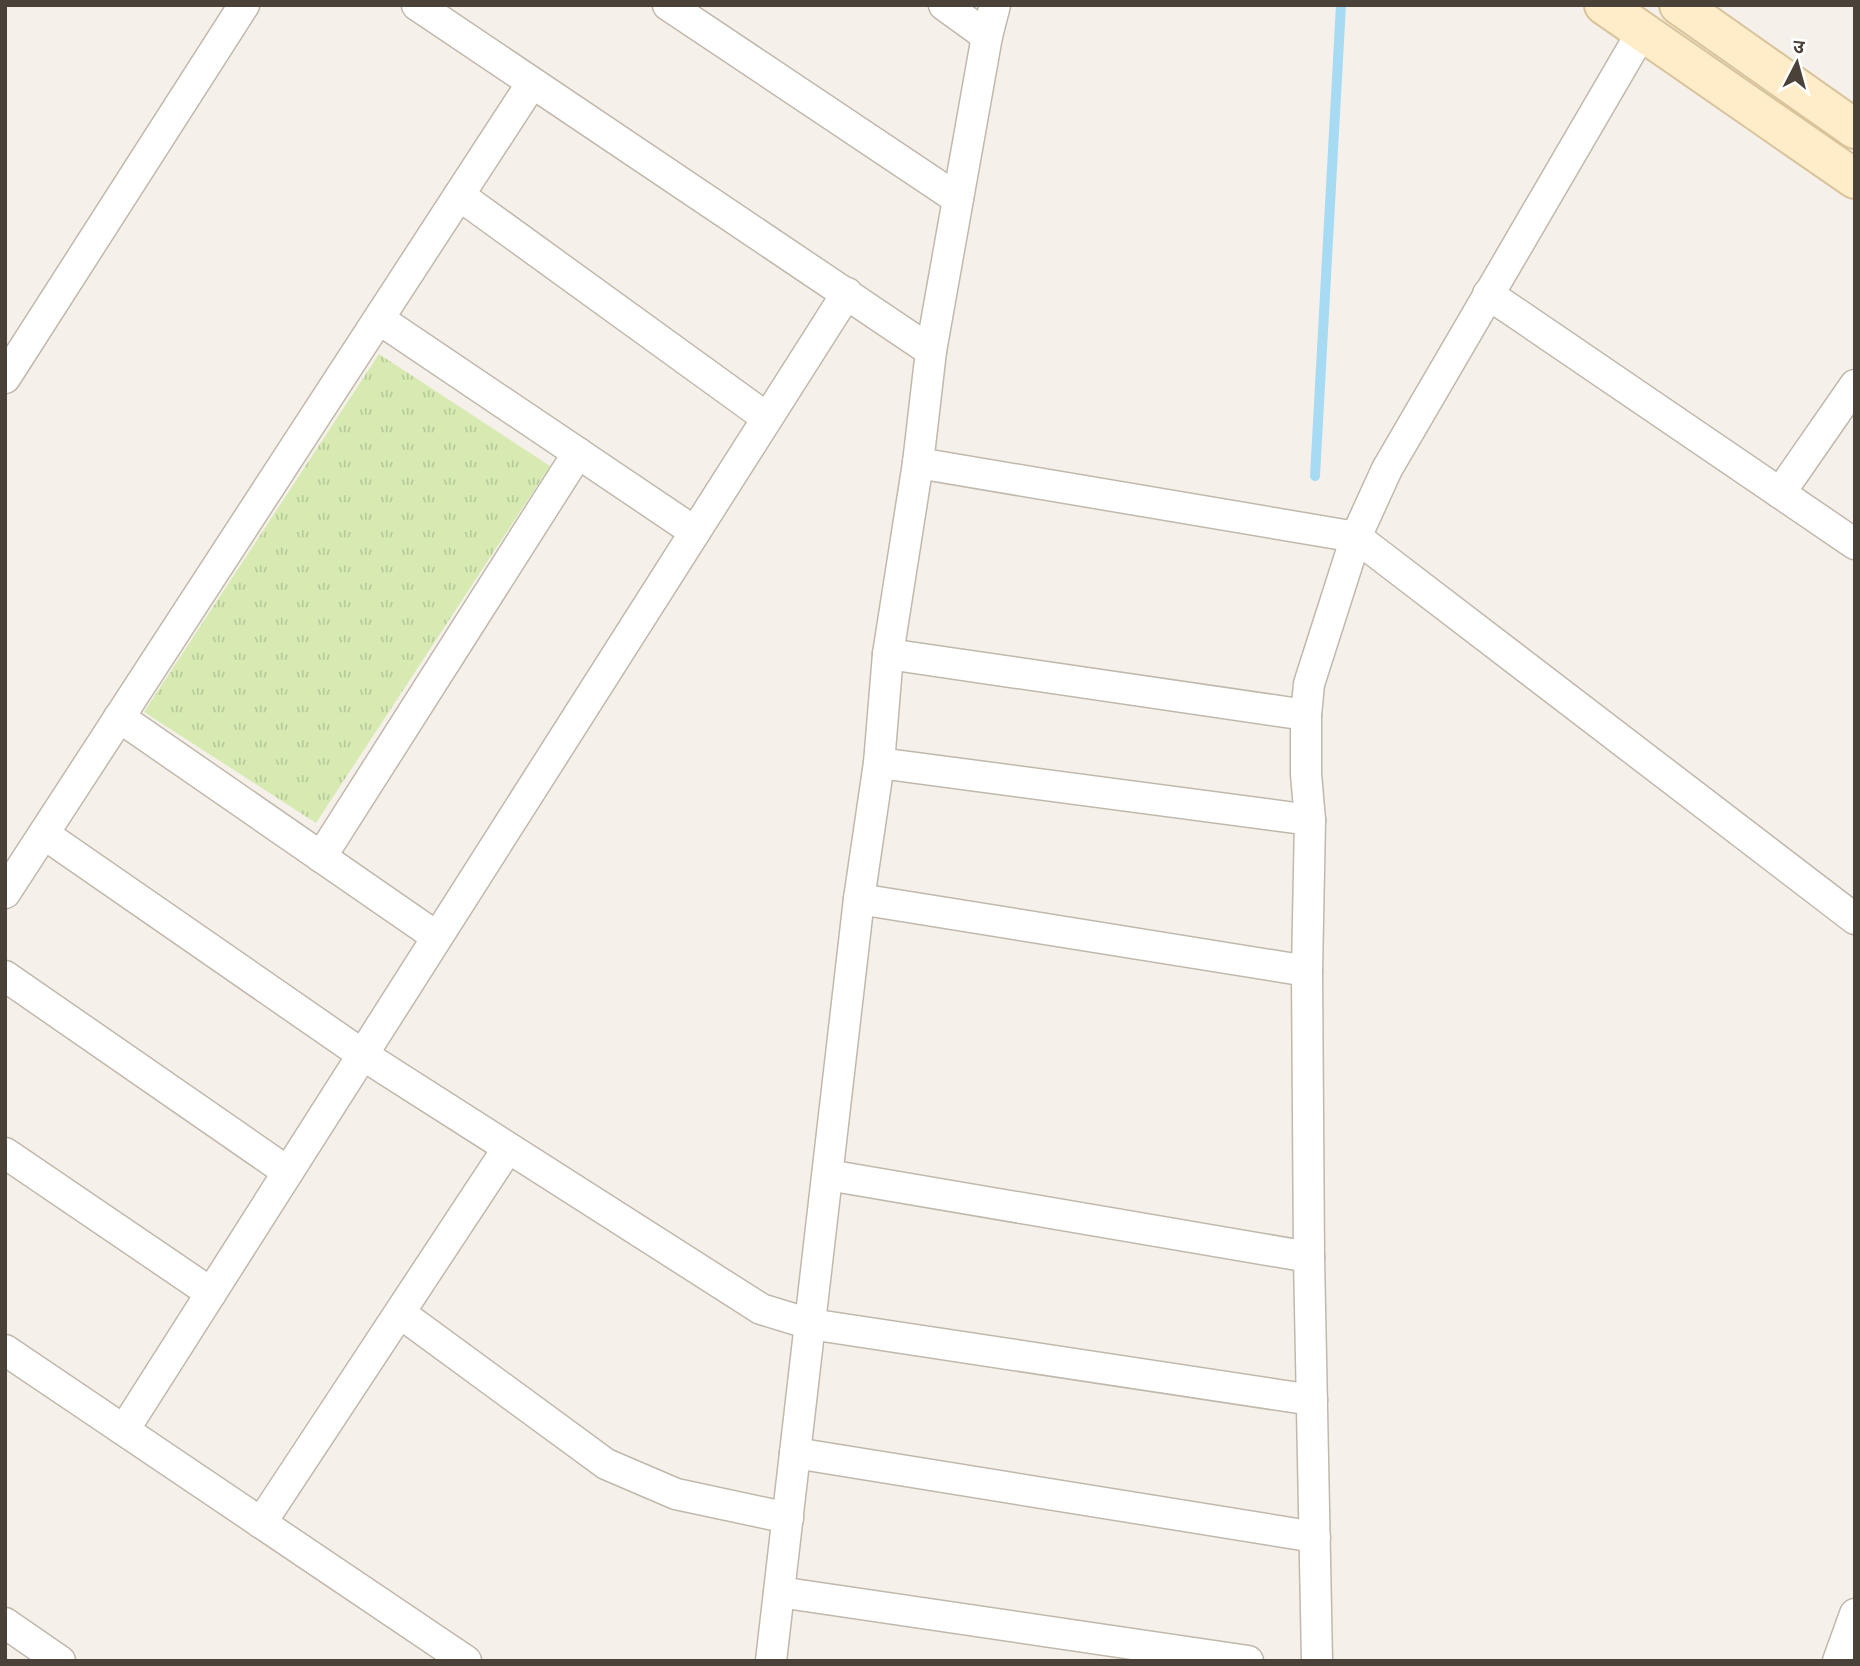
<svg xmlns="http://www.w3.org/2000/svg" width="1860" height="1666" viewBox="0 0 1860 1666" font-family="Raleway,'Noto Sans Devanagari',sans-serif">
  <style>
    .park { fill: url(#park-tufts) }
    .lines { fill: none; stroke-linecap: round; stroke-linejoin: round }
    .stream { stroke: #a6dbf3; stroke-width: 10 }
    .street-casing { stroke: #c1b8ac; stroke-width: 33 }
    .secondary-casing { stroke: #d9c39b; stroke-width: 42 }
    .street { stroke: #fff; stroke-width: 30 }
    .secondary { stroke: #ffedca; stroke-width: 38 }
  </style>
  <defs>
    <pattern id="park-tufts" width="24" height="20" patternUnits="userSpaceOnUse" patternTransform="scale(1.75)"><rect width="24" height="20" fill="#d6eab2"/><path d="M3 7l-1-3M5 7V3M7 7l1-3M15 17l-1-3M17 17v-4M19 17l1-3" fill="none" stroke="#b9ca9a"/></pattern>
  </defs>
  <rect width="100%" height="100%" fill="#f5f1ea"/>
  <path class="park" d="M379 354 550 466 316 823 144 712Z"/>
  <g class="lines">
    <path class="stream" d="M1315 476 1341 5"/>
    <defs>
      <g id="street">
        <path d="M417 5 931 351"/>
        <path d="M668 5 958 199"/>
        <path d="M944 5 987 36"/>
        <path d="M459 195 767 418"/>
        <path d="M1488 294 1855 544"/>
        <path d="M379 319 695 532"/>
        <path d="M5 378 244 5"/>
        <path d="M918 463 1356 537 1855 919"/>
        <path d="M1780 493 1855 385"/>
        <path d="M888 654 1306 715"/>
        <path d="M119 717 437 937"/>
        <path d="M879 763 1310 820"/>
        <path d="M44 834 363 1055 761 1309 810 1324 1312 1400"/>
        <path d="M321 857 578 453"/>
        <path d="M5 893 532 83"/>
        <path d="M859 899 1307 971"/>
        <path d="M5 976 288 1172"/>
        <path d="M5 1153 211 1293"/>
        <path d="M828 1175 1309 1257"/>
        <path d="M400 1313 606 1464 676 1494 788 1518"/>
        <path d="M5 1350 466 1661"/>
        <path d="M124 1430 847 293"/>
        <path d="M795 1453 1315 1537"/>
        <path d="M261 1523 508 1148"/>
        <path d="M779 1592 1248 1661"/>
        <path d="M5 1623 60 1661"/>
        <path d="M771 1661 859 899 879 763 888 654 918 463 931 351 987 36 995 5"/>
        <path d="M1317 1661 1309 1257 1307 971 1310 820 1306 774V715L1309 684 1356 537 1387 469 1642 32"/>
        <path d="M1838 1661 1855 1614"/>
      </g>
      <g id="secondary">
        <path d="M1604 5 1855 179"/>
        <path d="M1679 5 1855 129"/>
      </g>
    </defs>
    <use href="#street" class="street-casing"/>
    <use href="#secondary" class="secondary-casing"/>
    <use href="#street" class="street"/>
    <use href="#secondary" class="secondary"/>
  </g>
  <rect width="1860" height="1666" fill="none" stroke="#4a4138" stroke-width="14"/>
  <g transform="translate(1797 63) rotate(6)" stroke="#ffffff" stroke-width="5" paint-order="stroke">
  <path d="M0-5L12 26L0 18L-12 26Z" fill="#4a4138"/>
  <text y="-10" font-size="19" font-weight="bold" text-anchor="middle" fill="#4a4138">उ</text>
  </g>
</svg>
